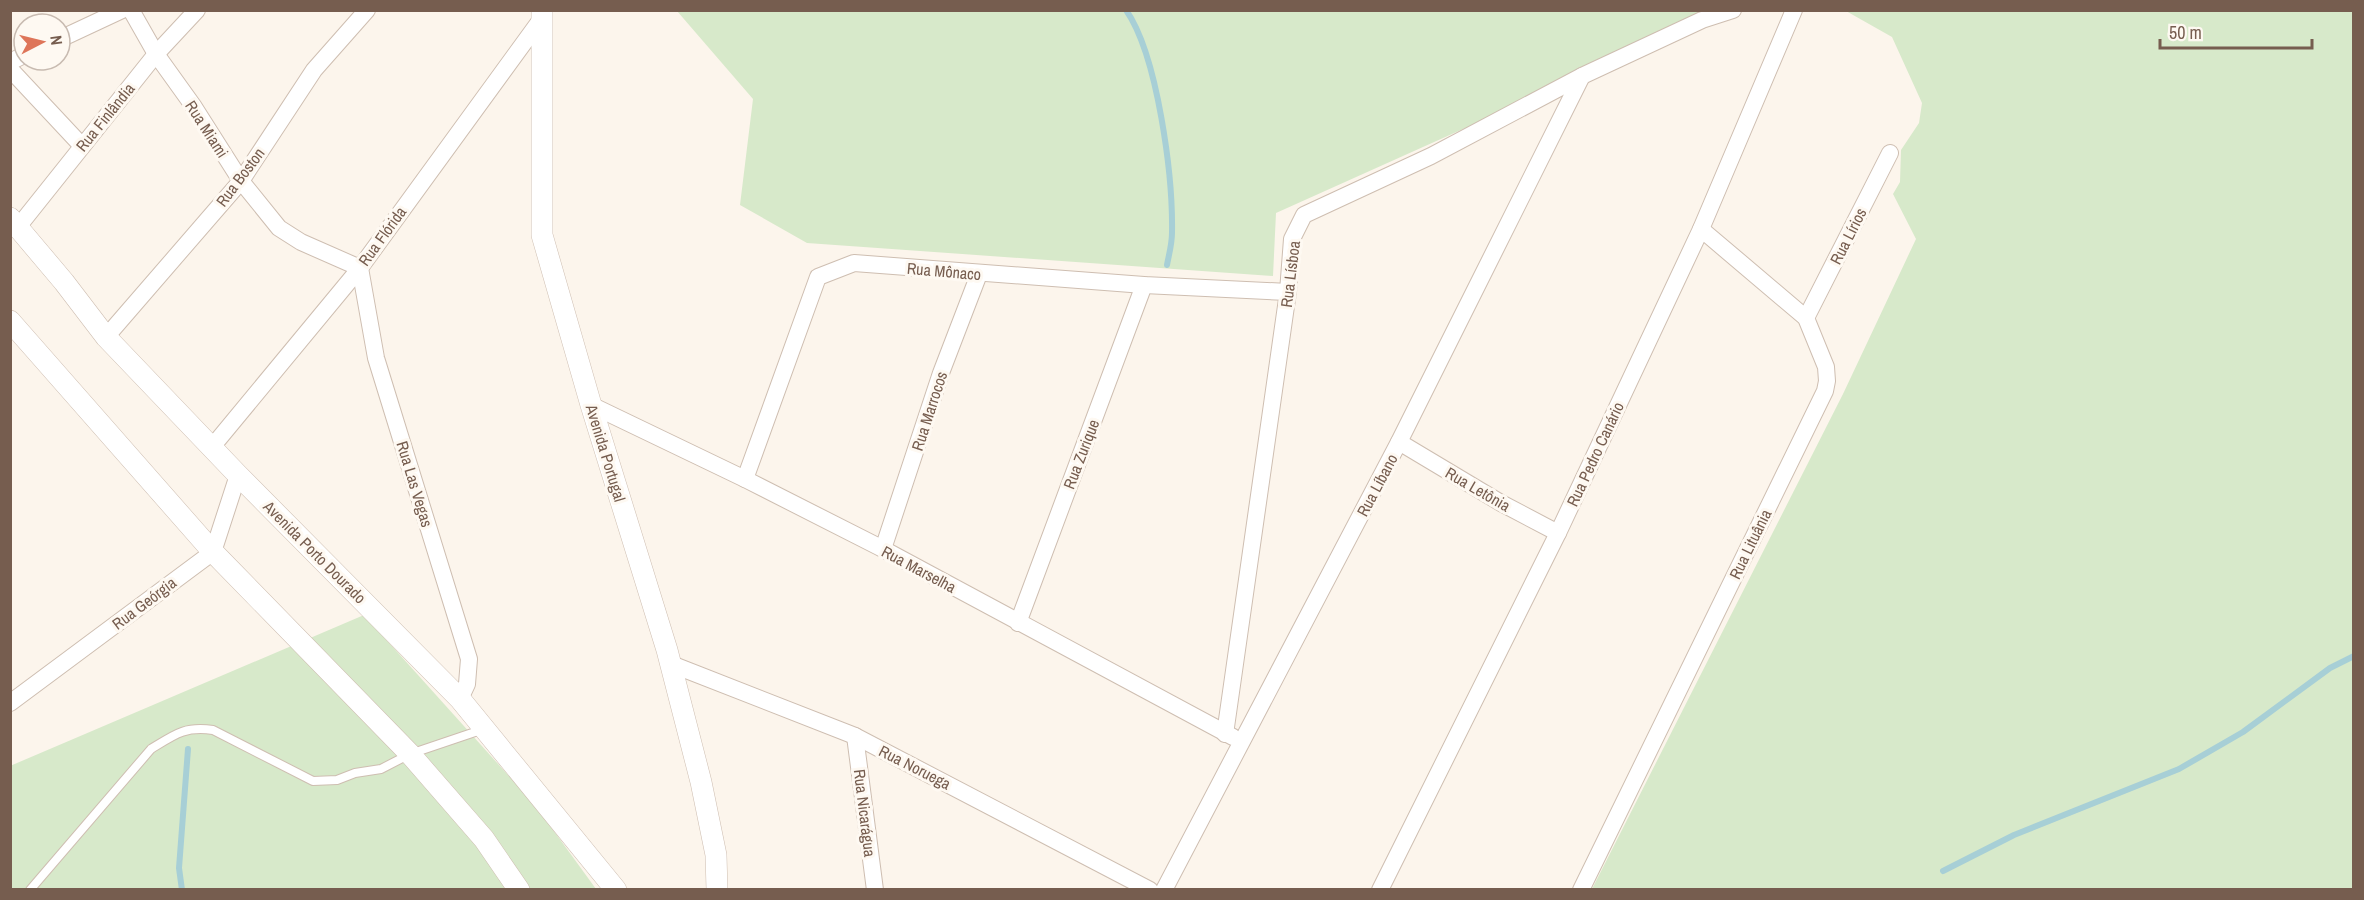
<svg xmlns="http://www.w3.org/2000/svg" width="2364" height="900" viewBox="0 0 2364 900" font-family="'Archivo Narrow',sans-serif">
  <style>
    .green { fill: #d7e9ca }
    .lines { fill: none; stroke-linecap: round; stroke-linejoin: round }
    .stream { stroke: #a7cfd6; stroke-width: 6 }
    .service-casing { stroke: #cebeb1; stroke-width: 10 }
    .minor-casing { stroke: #cebeb1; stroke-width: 18 }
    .tertiary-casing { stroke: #cebeb1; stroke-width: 22 }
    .service { stroke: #fff; stroke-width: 8 }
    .minor { stroke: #fff; stroke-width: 16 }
    .tertiary { stroke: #fff; stroke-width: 21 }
    .labels { text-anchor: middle; stroke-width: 6; stroke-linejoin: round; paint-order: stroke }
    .street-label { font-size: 16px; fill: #765d4f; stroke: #fef9f2 }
  </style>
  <rect width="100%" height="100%" fill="#fcf5ec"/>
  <g class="green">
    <path d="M677 11H1705L1610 63 1276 213 1273 276 807 243 740 205 753 99Z"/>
    <path d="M1846 11H2353V889H1592L1843 394 1916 239 1893 194 1900 182 1901 150 1919 123 1922 103 1892 37Z"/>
    <path d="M364 615 535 805 596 889H11L10 766Z"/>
  </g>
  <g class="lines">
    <g class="stream">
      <path d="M1126 10C1158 56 1173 177 1172 233 1172 244 1169 254 1167 265"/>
      <path d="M1943 871 2014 835 2179 769 2243 732 2330 668 2354 656"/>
      <path d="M182 890 179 868 188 749"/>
    </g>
    <defs>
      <path id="service" d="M30 890 151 749C175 734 185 726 213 730L313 781 337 780 355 773 381 769 410 754 484 729"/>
      <g id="minor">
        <path d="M131 10 156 54 194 107 241 181 279 228 301 242 360 268 376 358 469 659 467 684 460 699"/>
        <path d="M60 39 122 10"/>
        <path d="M10 62 24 55"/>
        <path d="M10 69 82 146"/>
        <path d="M18 227 156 54 197 10"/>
        <path d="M1806 318 1890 153"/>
        <path d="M106 337 241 181 314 70 367 10"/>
        <path d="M591 405 745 479 883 549 1233 737"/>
        <path d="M1399 442 1501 503 1558 533"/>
        <path d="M212 447 360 268 542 18"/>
        <path d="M745 479 818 277 854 263 1144 285 1288 292"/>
        <path d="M883 549 941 373 979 274"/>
        <path d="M1018 623 1144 285"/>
        <path d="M671 664 855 736 1150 890"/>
        <path d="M10 703 213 552 238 475"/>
        <path d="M1225 734 1288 292 1292 239 1304 215 1431 156 1582 76 1702 20 1733 10"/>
        <path d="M855 736 875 890"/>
        <path d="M1164 890 1399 442 1582 76"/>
        <path d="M1380 890 1558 533 1701 229 1794 10"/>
        <path d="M1581 890 1825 391 1827 381 1826 367 1806 318 1701 229"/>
      </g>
      <g id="tertiary">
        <path d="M542 10V235L591 405 667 650 701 782 716 855 717 890"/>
        <path d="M10 218 64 282 106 337 238 475 460 699 616 890"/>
        <path d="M10 321 213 552 410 754 484 839 519 890"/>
      </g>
    </defs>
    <use href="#service" class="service-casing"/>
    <use href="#minor" class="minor-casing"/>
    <use href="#tertiary" class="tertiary-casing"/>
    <use href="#service" class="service"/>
    <use href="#minor" class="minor"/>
    <use href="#tertiary" class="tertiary"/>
  </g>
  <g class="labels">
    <g class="street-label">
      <text transform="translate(105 117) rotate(-51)" y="6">Rua Finlândia</text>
      <text transform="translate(207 129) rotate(57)" y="6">Rua Miami</text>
      <text transform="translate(240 177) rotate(-53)" y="6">Rua Boston</text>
      <text transform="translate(382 236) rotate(-54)" y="6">Rua Flórida</text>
      <text transform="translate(1848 236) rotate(-63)" y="6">Rua Lírios</text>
      <text transform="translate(944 271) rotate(5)" y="6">Rua Mônaco</text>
      <text transform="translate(1290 274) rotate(-83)" y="6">Rua Lísboa</text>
      <text transform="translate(929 411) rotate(-72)" y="6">Rua Marrocos</text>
      <text transform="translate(606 453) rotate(73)" y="6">Avenida Portugal</text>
      <text transform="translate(1081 454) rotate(-69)" y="6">Rua Zurique</text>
      <text transform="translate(1595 454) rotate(-65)" y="6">Rua Pedro Canário</text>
      <text transform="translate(415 484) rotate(73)" y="6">Rua Las Vegas</text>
      <text transform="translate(1377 485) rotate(-62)" y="6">Rua Líbano</text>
      <text transform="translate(1478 489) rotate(30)" y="6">Rua Letônia</text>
      <text transform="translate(1750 544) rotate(-64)" y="6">Rua Lituânia</text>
      <text transform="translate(315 552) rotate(45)" y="6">Avenida Porto Dourado</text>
      <text transform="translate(919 569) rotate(28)" y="6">Rua Marselha</text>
      <text transform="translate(144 603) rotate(-37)" y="6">Rua Geórgia</text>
      <text transform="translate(915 767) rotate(27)" y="6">Rua Noruega</text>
      <text transform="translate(865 813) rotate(83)" y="6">Rua Nicarágua</text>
    </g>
  </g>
  <rect width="2364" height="900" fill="none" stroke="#765d4f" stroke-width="24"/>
  <g transform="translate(42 42) rotate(83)"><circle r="28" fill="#fef9f2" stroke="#c8bbb1" stroke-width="1.5"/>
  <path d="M0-4.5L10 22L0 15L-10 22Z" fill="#de7559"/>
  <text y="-9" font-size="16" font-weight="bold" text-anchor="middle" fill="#765d4f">N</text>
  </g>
  <path d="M2160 39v9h152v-9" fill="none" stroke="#765d4f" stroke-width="3"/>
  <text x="2169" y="39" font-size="18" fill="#765d4f" stroke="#fef9f2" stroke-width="4.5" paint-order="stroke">50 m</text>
</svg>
